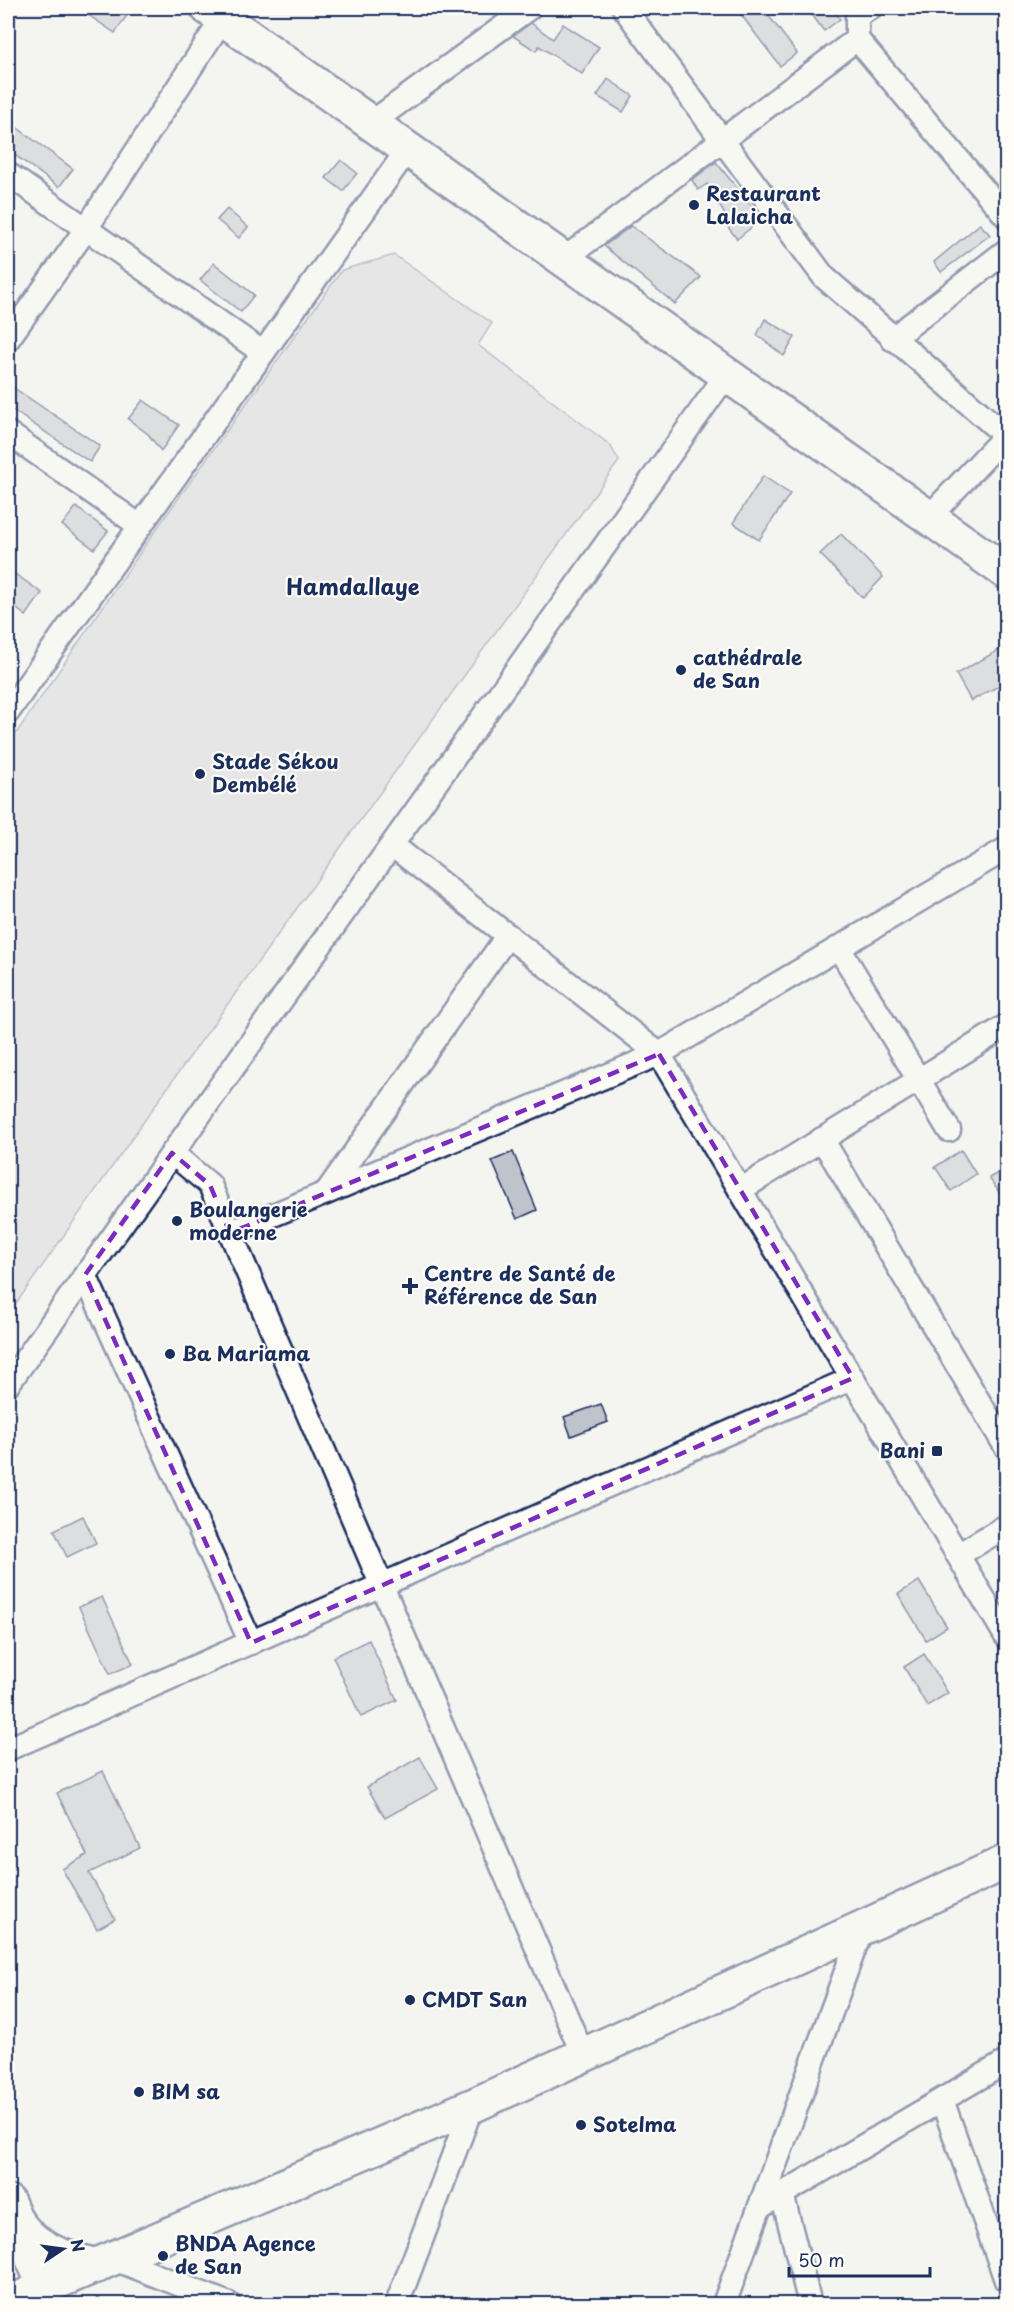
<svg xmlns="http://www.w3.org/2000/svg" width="1014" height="2312" viewBox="0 0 1014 2312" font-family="'Playpen Sans',sans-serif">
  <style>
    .green { fill: #d4d6db; stroke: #78829c; stroke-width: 1.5 }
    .building { fill: #bfc3cc; stroke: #1b2f5e; stroke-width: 1.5 }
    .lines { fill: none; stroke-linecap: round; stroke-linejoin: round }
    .street-casing { stroke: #1b2f5e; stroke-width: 27 }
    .secondary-casing { stroke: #1b2f5e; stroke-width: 38 }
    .primary-casing { stroke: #1b2f5e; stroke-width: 38 }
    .street { stroke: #fdfcf7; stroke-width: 22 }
    .secondary { stroke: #fdfcf7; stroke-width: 33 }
    .primary { stroke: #fdfcf7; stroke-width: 33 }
    .marked { fill: none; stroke: #7b2cbf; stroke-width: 4.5; stroke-dasharray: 12 8; stroke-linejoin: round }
    .poi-dot { fill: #1b2f5e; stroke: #fdfcf7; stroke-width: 2 }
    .labels { text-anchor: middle; stroke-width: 4.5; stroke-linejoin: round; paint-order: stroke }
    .poi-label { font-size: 20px; font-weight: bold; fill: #1b2f5e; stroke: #fdfcf7; text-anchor: start }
    .quarter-label { font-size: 22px; font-weight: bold; fill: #1b2f5e; stroke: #fdfcf7 }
  </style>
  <rect width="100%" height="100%" fill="#f4f4f1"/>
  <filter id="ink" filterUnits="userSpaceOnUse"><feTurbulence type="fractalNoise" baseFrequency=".0167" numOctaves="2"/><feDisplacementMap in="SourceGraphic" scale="12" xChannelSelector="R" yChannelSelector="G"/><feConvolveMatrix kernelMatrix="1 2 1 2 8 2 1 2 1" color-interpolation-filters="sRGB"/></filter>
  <g filter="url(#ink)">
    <path class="green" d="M394 255 492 323 478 345 610 445 619 461 168 1087 8 1315V745L153 534 342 270Z"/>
    <g class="building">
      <path d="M78 8H132L115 33Z"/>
      <path d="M736 8H763L797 53 780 66Z"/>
      <path d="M807 8H832L840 19 824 31Z"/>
      <path d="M531 23 553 39 563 24 599 47 582 74 539 46 536 51 513 36Z"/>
      <path d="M608 79 633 96 623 112 597 96Z"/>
      <path d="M8 121 73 169 59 187 8 150Z"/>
      <path d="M341 160 357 173 343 191 326 178Z"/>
      <path d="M716 162 762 219 737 239 724 222 728 220 707 184 698 190 692 180Z"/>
      <path d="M227 209 248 227 239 238 217 220Z"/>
      <path d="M980 224 990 235 941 272 934 262Z"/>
      <path d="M631 226 701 277 675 304 604 246Z"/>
      <path d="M214 263 254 295 241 312 200 280Z"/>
      <path d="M765 319 795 337 784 356 757 335Z"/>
      <path d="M8 384 100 446 90 462 8 407Z"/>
      <path d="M143 400 179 425 161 451 148 434 128 419Z"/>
      <path d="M763 476 790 494 759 540 733 523Z"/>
      <path d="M76 507 108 531 94 549 62 525Z"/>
      <path d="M841 534 883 577 863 598 820 554Z"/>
      <path d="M8 569 42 593 26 616 8 602Z"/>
      <path d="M1006 646V682L971 701 956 674Z"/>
      <path d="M961 1150 976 1174 951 1191 935 1167Z"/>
      <path d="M513 1152 537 1210 517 1219 492 1161Z"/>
      <path d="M1006 1168V1202L989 1178Z"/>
      <path d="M601 1404 608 1422 571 1436 564 1417Z"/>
      <path d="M83 1516 96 1543 67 1557 54 1530Z"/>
      <path d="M919 1581 947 1627 926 1640 898 1594Z"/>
      <path d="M102 1597 133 1664 110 1674 79 1607Z"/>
      <path d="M369 1640 397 1700 361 1717 333 1657Z"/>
      <path d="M924 1654 948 1693 927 1706 904 1667Z"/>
      <path d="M420 1757 438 1789 385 1818 367 1787Z"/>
      <path d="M103 1771 140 1848 89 1873 115 1919 97 1929 62 1869 87 1855 57 1793Z"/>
    </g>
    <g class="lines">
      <defs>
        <g id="street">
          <path d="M624 8 824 277 1006 436"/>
          <path d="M857 39V16L870 8"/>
          <path d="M371 123 529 8"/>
          <path d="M8 174 262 352"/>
          <path d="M564 259 857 39 1006 216"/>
          <path d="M8 339 86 229 223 18"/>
          <path d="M892 339 1006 251"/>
          <path d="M8 433 140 526"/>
          <path d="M929 517 1006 435"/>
          <path d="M8 712 408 149"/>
          <path d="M392 845 659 1054 1006 1636"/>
          <path d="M839 948 949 1130"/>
          <path d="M822 1139 1006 1447"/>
          <path d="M172 1153 210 1185 583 2055"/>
          <path d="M740 1190 1006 1026"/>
          <path d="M326 1193 508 935"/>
          <path d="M230 1233 659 1054 1006 849"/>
          <path d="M85 1275 251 1643"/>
          <path d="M8 1384 727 374"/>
          <path d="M958 1555 1006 1526"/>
          <path d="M8 1749 853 1378"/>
          <path d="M942 2100 1006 2280"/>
          <path d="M782 2194 810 2304"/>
          <path d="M760 2207 1006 2062"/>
          <path d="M114 2259 229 2304"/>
          <path d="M397 2304 472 2106"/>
          <path d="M724 2304 862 1928"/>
        </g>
        <g id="secondary">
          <path d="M208 8 1006 572"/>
          <path d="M45 2287 472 2106 1006 1862"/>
        </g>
        <g id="primary">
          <path d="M8 2202 45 2287 8 2304"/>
          <path d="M20 2226C38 2251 69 2259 97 2266"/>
        </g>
      </defs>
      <use href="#street" class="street-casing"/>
      <use href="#secondary" class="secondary-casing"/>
      <use href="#primary" class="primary-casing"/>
      <use href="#street" class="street"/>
      <use href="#secondary" class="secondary"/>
      <use href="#primary" class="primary"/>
    </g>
  </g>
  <path d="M0 0H1014V2312H0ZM659 1054 853 1378 251 1643 85 1275 172 1153 210 1185 230 1233Z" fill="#f4f4f1" fill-opacity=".55" fill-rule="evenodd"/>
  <path class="marked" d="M659 1054 853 1378 251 1643 85 1275 172 1153 210 1185 230 1233Z"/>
  <g class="poi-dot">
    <circle cx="694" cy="205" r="6"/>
    <circle cx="681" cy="670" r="6"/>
    <circle cx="200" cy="774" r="6"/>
    <circle cx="177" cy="1221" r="6"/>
    <path d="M407 1277h6v6h6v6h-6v6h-6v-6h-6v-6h6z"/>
    <circle cx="170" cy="1354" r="6"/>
    <rect x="931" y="1445" width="12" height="12" rx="3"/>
    <circle cx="410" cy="2000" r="6"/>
    <circle cx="139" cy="2092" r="6"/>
    <circle cx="581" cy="2125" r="6"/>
    <circle cx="163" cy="2256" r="6"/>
  </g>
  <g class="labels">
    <g class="poi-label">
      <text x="706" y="201">Restaurant<tspan x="706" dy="23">Lalaicha</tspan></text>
      <text x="693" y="665">cathédrale<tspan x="693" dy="23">de San</tspan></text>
      <text x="212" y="769">Stade Sékou<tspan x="212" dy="23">Dembélé</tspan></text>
      <text x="189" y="1217">Boulangerie<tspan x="189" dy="23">moderne</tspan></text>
      <text x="424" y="1281">Centre de Santé de<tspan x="424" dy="23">Référence de San</tspan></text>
      <text x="182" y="1361">Ba Mariama</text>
      <text x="925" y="1458" text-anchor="end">Bani</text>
      <text x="422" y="2007">CMDT San</text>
      <text x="151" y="2099">BIM sa</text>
      <text x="593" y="2132">Sotelma</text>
      <text x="175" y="2251">BNDA Agence<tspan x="175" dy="23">de San</tspan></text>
    </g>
    <g class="quarter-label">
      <text x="353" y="595">Hamdallaye</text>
    </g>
  </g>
  <rect width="1014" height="2312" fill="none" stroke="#fdfcf7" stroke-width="30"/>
  <rect x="15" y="15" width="984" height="2282" fill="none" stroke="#1b2f5e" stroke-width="2" filter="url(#ink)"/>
  <g transform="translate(63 2249) rotate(77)" stroke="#fdfcf7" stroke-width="4.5" paint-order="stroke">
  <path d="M0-4.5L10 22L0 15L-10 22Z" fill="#1b2f5e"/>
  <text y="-9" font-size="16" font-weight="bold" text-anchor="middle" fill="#1b2f5e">N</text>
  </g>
  <path d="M789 2267v9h141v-9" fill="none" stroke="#1b2f5e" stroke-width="3"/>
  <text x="798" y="2267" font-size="18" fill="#1b2f5e" stroke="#fdfcf7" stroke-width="4.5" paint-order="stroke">50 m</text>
</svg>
